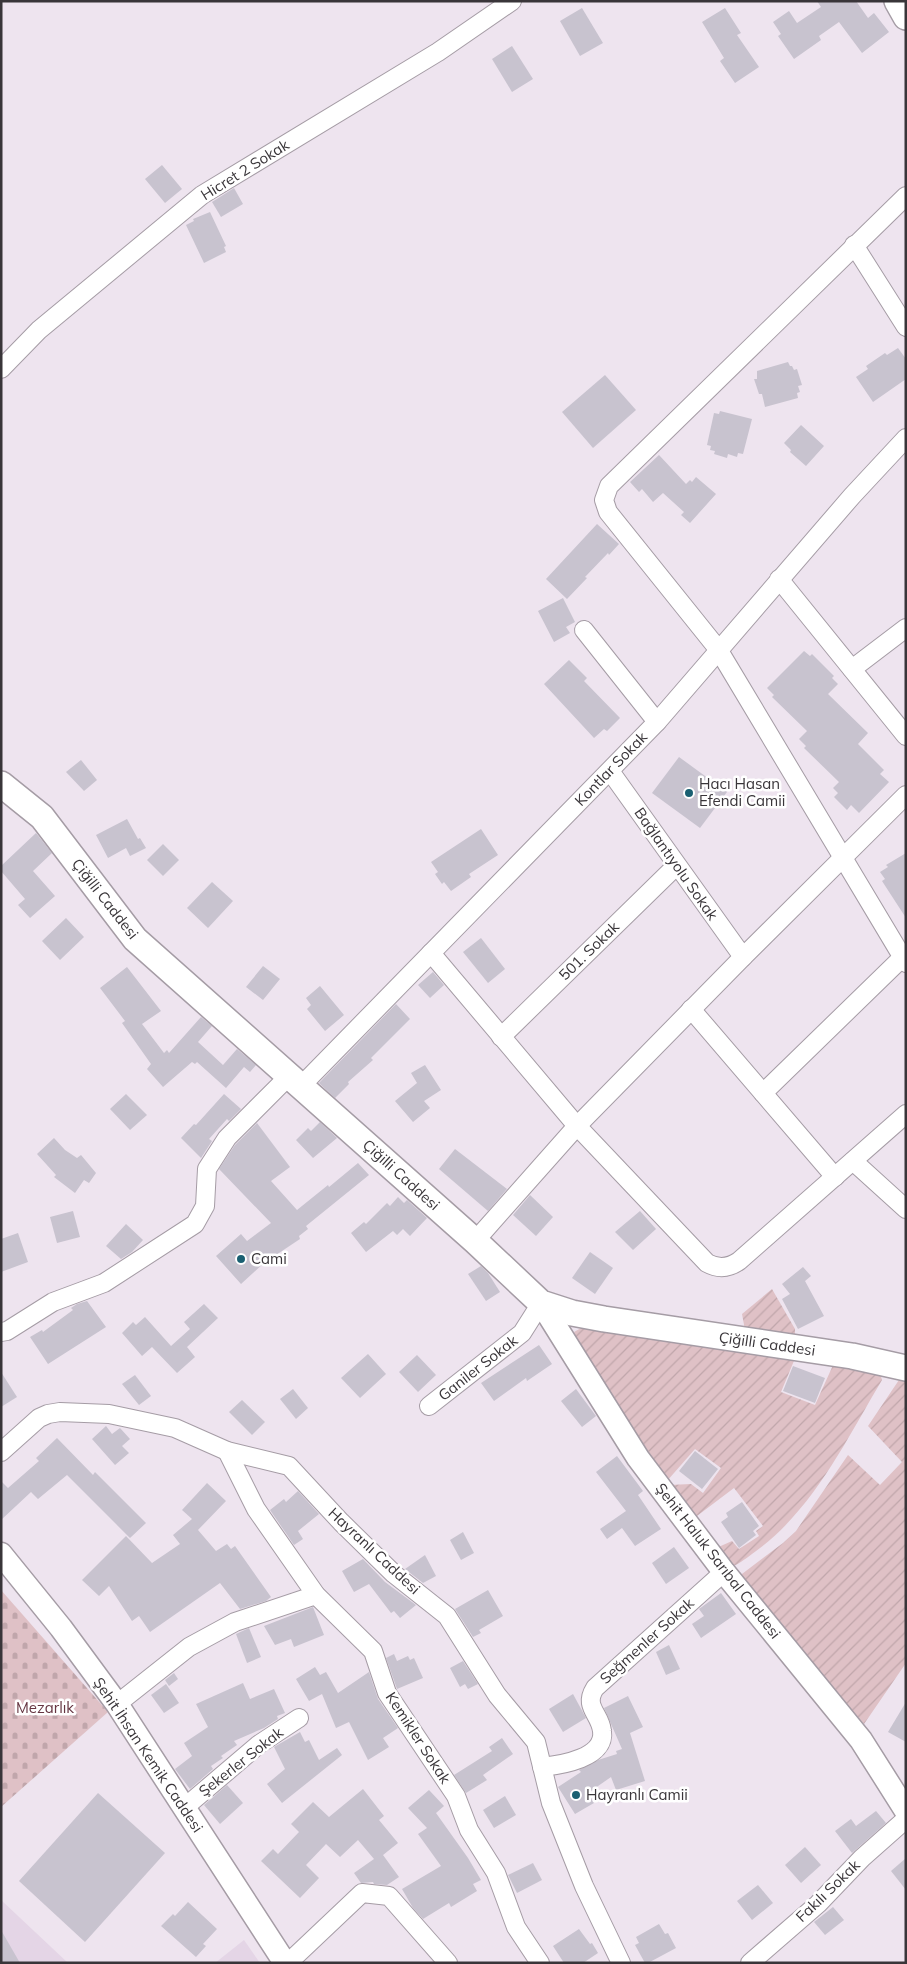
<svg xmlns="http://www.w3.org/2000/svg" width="907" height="1964" viewBox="0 0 907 1964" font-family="Mulish,sans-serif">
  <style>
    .built { fill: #e4d5e6 }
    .cemetery { fill: url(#cemetery-stones) }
    .garden { fill: url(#garden-furrows) }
    .building { fill: #c8c3cf }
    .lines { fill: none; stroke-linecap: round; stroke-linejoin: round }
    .minor-casing { stroke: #a59ca5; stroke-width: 20 }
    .tertiary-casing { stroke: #a59ca5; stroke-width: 25 }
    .secondary-casing { stroke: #a59ca5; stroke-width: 28 }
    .minor { stroke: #fff; stroke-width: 18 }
    .tertiary { stroke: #fff; stroke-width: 22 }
    .secondary { stroke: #fff; stroke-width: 25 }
    .poi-dot { fill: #1a6072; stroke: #fff; stroke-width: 2 }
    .labels { text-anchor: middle; stroke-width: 5; stroke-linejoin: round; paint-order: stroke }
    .street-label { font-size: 15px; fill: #393539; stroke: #fff }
    .poi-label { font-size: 15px; fill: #393539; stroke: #fff; text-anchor: start }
    .park-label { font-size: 15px; fill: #653541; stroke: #fff }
  </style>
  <defs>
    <pattern id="cemetery-stones" width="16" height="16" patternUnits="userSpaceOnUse" patternTransform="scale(1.25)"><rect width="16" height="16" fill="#dfc1c6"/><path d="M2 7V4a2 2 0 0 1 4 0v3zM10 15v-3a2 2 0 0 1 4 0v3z" fill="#c0a6ab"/></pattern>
    <pattern id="garden-furrows" width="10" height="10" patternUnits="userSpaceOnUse" patternTransform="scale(1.25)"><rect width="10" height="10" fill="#dfc1c6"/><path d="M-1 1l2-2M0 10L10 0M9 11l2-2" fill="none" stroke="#c0a6ab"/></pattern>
  </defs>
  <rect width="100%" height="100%" fill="#eee4ef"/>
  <g class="built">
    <path d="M1 1900 68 1963H1Z"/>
    <path d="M244 1940 260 1963H215Z"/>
  </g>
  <path class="cemetery" d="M1 1590 108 1712 1 1807Z"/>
  <g class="garden">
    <path d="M772 1289 795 1329V1334L745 1330 742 1314Z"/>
    <path d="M583 1327 796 1356 781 1392 815 1405 834 1363 880 1373 882 1380C845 1442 812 1512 752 1554 745 1559 738 1565 729 1568L714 1549 732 1541 739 1549 759 1536 756 1531 763 1526 734 1488 693 1519 669 1485 691 1484 703 1493 721 1468 695 1449 667 1481 576 1338 574 1332Z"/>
    <path d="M903 1374 906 1375V1663L864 1724 738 1577 783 1543 796 1531 848 1455 880 1485 902 1462 868 1426Z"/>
  </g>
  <g class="building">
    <path d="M817 1H856L868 18 874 13 889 32 862 53 839 22 819 36 821 40 794 59 778 36 781 34 773 22 789 11 797 23 821 7Z"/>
    <path d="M582 8 603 43 580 56 560 21Z"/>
    <path d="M725 8 741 33 737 35 759 67 735 83 720 61 724 58 702 22Z"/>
    <path d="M512 46 533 79 512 92 492 59Z"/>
    <path d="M162 165 182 189 165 203 145 179Z"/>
    <path d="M234 188 243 204 221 217 212 202Z"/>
    <path d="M210 212 226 246 224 247 226 252 204 263 186 225 194 221 193 219Z"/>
    <path d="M898 348 906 359V379L873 402 856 377 868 369 866 366 885 353 887 355Z"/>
    <path d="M788 362 790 366H792L794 370 797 369 802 385 798 386 800 392 797 393 798 398 765 407 762 394H759L754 379H757V371Z"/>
    <path d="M605 375 636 410 593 448 562 412Z"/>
    <path d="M720 411 752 419 743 454 738 453 737 457 728 454 727 458 714 454 715 451 710 450 711 446 707 445 714 413 719 414Z"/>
    <path d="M801 425 824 446 806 466 790 452 791 450 784 443Z"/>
    <path d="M659 455 686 484 690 480 692 482 696 477 716 494 690 523 681 515 684 512 663 493 653 502 642 489 639 492 630 482Z"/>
    <path d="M597 524 619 544 609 555 608 553 585 577 587 578 567 599 546 579Z"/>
    <path d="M563 598 575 622 566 627 570 633 554 642 538 611Z"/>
    <path d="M804 651 810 656 812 654 834 676 832 678 838 684 828 694 868 733 858 744 884 770 880 774 889 782 859 813 851 805 847 810 834 797 838 793 833 788 839 782 804 748 806 746 799 739 807 731 772 697 774 695 767 688Z"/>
    <path d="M569 660 587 678 584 681 620 718 607 731 604 729 594 738 544 684Z"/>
    <path d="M679 757 727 792 700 828 652 793Z"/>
    <path d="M81 760 97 780 84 791 66 772Z"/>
    <path d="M127 819 138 839 140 838 146 848 130 856 126 848 108 858 96 835Z"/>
    <path d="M481 829 498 855 469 874 471 877 451 891 444 882 442 884 435 874 438 872 431 862Z"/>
    <path d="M36 833 52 853 33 871 55 896 30 918 18 905 25 899 1 871V866Z"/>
    <path d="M163 844 179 860 163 876 147 860Z"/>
    <path d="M906 853V918L882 881 885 879 880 872 888 867 886 865Z"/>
    <path d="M212 882 233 901 208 928 187 908Z"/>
    <path d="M66 918 84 937 60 960 42 941Z"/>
    <path d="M481 938 505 969 488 983 463 952Z"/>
    <path d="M263 966 280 979 263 1000 246 987Z"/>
    <path d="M127 967 161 1011 142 1024 164 1053 167 1050 169 1053 201 1017 212 1026 198 1042 223 1065 237 1049 256 1065 250 1072 244 1067 226 1088 197 1062 195 1064 192 1062 163 1087 147 1069 151 1064 122 1023 125 1021 100 988Z"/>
    <path d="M433 972 444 985 430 998 418 985Z"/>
    <path d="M320 986 344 1015 325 1031 307 1009 311 1005 306 998Z"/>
    <path d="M396 1004 410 1019 371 1058 373 1060 348 1082 349 1084 335 1098 319 1083Z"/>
    <path d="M425 1065 441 1090 424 1101 430 1108 413 1122 395 1101 417 1083 411 1073Z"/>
    <path d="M126 1094 147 1115 130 1130 110 1109Z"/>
    <path d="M224 1094 241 1109 229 1121 227 1119 209 1139 212 1141 201 1158 181 1138 194 1124 196 1125Z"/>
    <path d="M320 1122 337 1138 313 1158 296 1140 308 1128 311 1131Z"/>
    <path d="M257 1123 290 1167 271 1181 297 1210 328 1185 329 1187 358 1163 369 1175 306 1226 308 1229 299 1236 300 1239 264 1263 241 1284 216 1256 241 1234 247 1241 271 1223 219 1169 235 1145Z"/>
    <path d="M54 1138 65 1150 77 1158 81 1155 96 1173 89 1183 84 1180 75 1193 54 1177 56 1175 37 1154Z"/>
    <path d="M455 1149 507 1189 488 1211 439 1169Z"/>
    <path d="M530 1195 553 1217 536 1236 513 1215Z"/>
    <path d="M398 1197 404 1203 407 1200 427 1218 410 1236 403 1229 397 1235 393 1231 366 1252 351 1233 364 1222 366 1224 387 1203 390 1206Z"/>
    <path d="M73 1211 80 1237 57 1243 50 1217Z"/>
    <path d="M640 1211 656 1229 633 1250 615 1232Z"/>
    <path d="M126 1224 143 1240 132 1252 121 1259 106 1246Z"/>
    <path d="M18 1233 28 1262 1 1272V1239Z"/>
    <path d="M590 1252 613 1268 595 1294 572 1278Z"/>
    <path d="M481 1266 488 1273 500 1292 486 1301 468 1274Z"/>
    <path d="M803 1267 811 1276 805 1281 824 1316 798 1329 782 1299 790 1294 782 1284Z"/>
    <path d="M87 1301 106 1327 48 1364 30 1337 42 1330 43 1332 73 1310 71 1308 77 1304Z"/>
    <path d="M204 1304 218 1318 187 1347 195 1357 177 1373 152 1347 142 1356 122 1333 133 1322 136 1325 145 1317 171 1346 190 1329 184 1322Z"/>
    <path d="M539 1345 552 1364 527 1381 526 1378 494 1401 481 1383Z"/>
    <path d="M368 1354 386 1374 360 1398 341 1378Z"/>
    <path d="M417 1355 436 1375 418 1392 399 1372Z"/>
    <path d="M793 1366 825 1378 815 1403 783 1391Z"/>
    <path d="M1 1372 17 1397 1 1407Z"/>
    <path d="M135 1375 151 1396 139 1405 122 1384Z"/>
    <path d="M293 1389 308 1408 296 1419 280 1399Z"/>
    <path d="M576 1389 596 1416 582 1427 561 1401Z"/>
    <path d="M242 1400 265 1422 252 1435 229 1412Z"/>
    <path d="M106 1426 112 1434 120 1428 130 1439 122 1446 129 1453 115 1465 92 1439Z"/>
    <path d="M57 1438 93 1475 95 1472 146 1523 130 1538 67 1475 38 1499 31 1492 1 1520V1481L8 1488 39 1461 36 1458Z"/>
    <path d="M695 1451 718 1469 702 1489 679 1471Z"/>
    <path d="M617 1456 643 1491 638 1495 661 1529 635 1546 622 1528 607 1539 600 1529 626 1511 596 1472Z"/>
    <path d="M207 1483 226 1501 198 1530 216 1551 227 1544 231 1549 235 1546 271 1597 266 1601 240 1609 220 1583 150 1632 139 1616 132 1621 109 1586 99 1596 82 1580 126 1536 152 1563 180 1544 173 1535 192 1519 182 1510Z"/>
    <path d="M298 1491 319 1514 298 1531 303 1539 294 1545 270 1510 284 1499 286 1502Z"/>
    <path d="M742 1502 759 1526 753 1531 756 1535 739 1548 721 1522 728 1517 726 1513Z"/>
    <path d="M463 1532 474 1553 461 1560 450 1540Z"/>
    <path d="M674 1547 689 1568 666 1584 652 1563Z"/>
    <path d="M425 1555 436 1576 423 1583 405 1569Z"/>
    <path d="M363 1559 385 1582 416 1605 400 1618 394 1611 391 1613 369 1584 354 1592 342 1571Z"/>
    <path d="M488 1590 503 1616 479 1630 481 1633 473 1637 455 1609Z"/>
    <path d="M721 1593 736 1614 701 1638 692 1624 704 1616 699 1609Z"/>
    <path d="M313 1607 324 1635 294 1647 291 1639 275 1645 264 1626Z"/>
    <path d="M249 1628 261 1657 247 1663 236 1634Z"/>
    <path d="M669 1645 680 1669 666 1675 656 1652Z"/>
    <path d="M394 1654 397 1661 408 1656 410 1660 414 1658 423 1678 397 1689 386 1658Z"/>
    <path d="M463 1661 478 1684 468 1689 465 1684 460 1687 450 1668Z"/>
    <path d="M315 1667 320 1675 326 1672 338 1693 369 1672 378 1699 398 1728 383 1738 389 1747 368 1760 349 1722 336 1728 322 1694 309 1701 296 1679Z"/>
    <path d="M174 1673 178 1679 169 1686 165 1680Z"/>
    <path d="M243 1683 250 1699 274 1689 285 1713 277 1716 278 1719 264 1728 234 1741 237 1745 221 1756 223 1758 211 1766 213 1769 190 1789 175 1769 192 1756 184 1743 208 1727 196 1704Z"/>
    <path d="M166 1684 179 1703 164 1713 151 1695Z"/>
    <path d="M573 1694 586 1718 563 1732 549 1709Z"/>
    <path d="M628 1696 643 1727 630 1733 645 1781 616 1790 611 1777 588 1793 594 1803 575 1814 558 1787 581 1772 579 1770 598 1760 617 1754 616 1751 622 1749 604 1708Z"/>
    <path d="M906 1702V1742L888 1732Z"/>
    <path d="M300 1732 305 1742 309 1740 319 1760 337 1748 342 1755 282 1803 267 1784 285 1769 274 1747Z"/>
    <path d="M502 1738 513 1754 483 1775 487 1780 466 1793 454 1775 492 1751 489 1747Z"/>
    <path d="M227 1785 243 1803 220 1824 204 1805Z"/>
    <path d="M363 1789 384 1816 379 1820 398 1843 383 1855 399 1877 387 1885 374 1884 373 1882 361 1883 354 1873 374 1859 358 1840 340 1857 326 1844 306 1865 319 1878 300 1898 261 1861 273 1849 278 1854 299 1832 291 1824 313 1802 329 1817Z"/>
    <path d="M429 1790 444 1806 436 1813 468 1858 481 1880 473 1884 477 1891 451 1907 449 1903 423 1919 413 1908 402 1889 441 1866 418 1834 427 1828 408 1808Z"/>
    <path d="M98 1793 165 1853 85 1942 19 1881Z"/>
    <path d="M505 1796 516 1815 494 1828 483 1810Z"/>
    <path d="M876 1811 886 1823 852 1853 835 1831 851 1819 856 1826Z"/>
    <path d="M805 1847 821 1865 801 1883 785 1865Z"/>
    <path d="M906 1858V1890L891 1871Z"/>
    <path d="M533 1863 542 1880 517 1893 508 1875Z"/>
    <path d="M758 1885 773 1903 752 1920 737 1901Z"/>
    <path d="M188 1902 217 1929 203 1944 206 1946 196 1957 161 1926 173 1914 175 1916Z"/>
    <path d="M833 1907 844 1920 825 1935 814 1922Z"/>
    <path d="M659 1924 665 1934 668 1933 676 1948 648 1963H645L635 1945 639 1943 636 1937Z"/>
    <path d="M579 1929 590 1944 592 1943 598 1953 583 1963H564L553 1946Z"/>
    <path d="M1 1930 20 1963H1Z"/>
  </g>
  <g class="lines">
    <defs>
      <g id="minor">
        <path d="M906 196 609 486 604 500 608 512 718 649 906 963"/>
        <path d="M854 245 906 327"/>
        <path d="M1 369 39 330 202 195 438 52 512 1"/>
        <path d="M779 579 906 736"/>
        <path d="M584 630 657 722"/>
        <path d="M852 669 906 628"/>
        <path d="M610 771 743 957"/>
        <path d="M431 953 577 1126 707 1263C718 1269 729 1268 739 1261L906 1114"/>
        <path d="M691 1009 835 1177"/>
        <path d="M501 1037 676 866"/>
        <path d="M301 1086 657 722 852 496 906 438"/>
        <path d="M763 1093 906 954"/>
        <path d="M853 1161 906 1209"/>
        <path d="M475 1241 577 1126 743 957 906 795"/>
        <path d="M1 1332 7 1331 53 1302 104 1283 195 1224 205 1206 207 1169 227 1138 289 1076"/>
        <path d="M429 1406 522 1333 541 1303"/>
        <path d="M227 1451 256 1509 316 1595 373 1651 387 1693 456 1796 469 1830 496 1873 516 1927 540 1963"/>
        <path d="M1 1452 39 1418 48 1414 60 1412 109 1414 175 1428 227 1451 289 1466 341 1522 394 1574 447 1616 497 1695 536 1742 551 1803 584 1886 621 1963"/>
        <path d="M117 1704 189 1647 235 1622 316 1595"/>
        <path d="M542 1767C561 1765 606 1758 602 1731 600 1713 583 1707 595 1688L724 1572"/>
        <path d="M184 1808 258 1745 299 1718"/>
        <path d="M288 1963 362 1893 389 1896 448 1963"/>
        <path d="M750 1963 818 1904 862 1858 906 1819"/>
      </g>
      <g id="tertiary">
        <path d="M541 1303 638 1458 724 1572 861 1740 906 1811"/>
        <path d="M1 1554 61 1628 117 1704 285 1963"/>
      </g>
      <g id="secondary">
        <path d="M897 1 906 17"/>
        <path d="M1 784 42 817 135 939 475 1241 541 1303 572 1313 604 1319 852 1356 906 1368"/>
      </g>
    </defs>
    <use href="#minor" class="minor-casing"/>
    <use href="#tertiary" class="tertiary-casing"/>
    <use href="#secondary" class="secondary-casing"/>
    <use href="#minor" class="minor"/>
    <use href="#tertiary" class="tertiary"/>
    <use href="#secondary" class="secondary"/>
  </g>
  <g class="poi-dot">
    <circle cx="689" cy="793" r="5"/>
    <circle cx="241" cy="1259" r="5"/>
    <circle cx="576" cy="1795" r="5"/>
  </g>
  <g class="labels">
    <g class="street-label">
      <text transform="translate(245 170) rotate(-32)" y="5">Hicret 2 Sokak</text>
      <text transform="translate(611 769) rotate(-46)" y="5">Kontlar Sokak</text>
      <text transform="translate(676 864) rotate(55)" y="5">Bağlantıyolu Sokak</text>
      <text transform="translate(105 899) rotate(52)" y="5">Çiğilli Caddesi</text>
      <text transform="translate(589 951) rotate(-44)" y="5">501. Sokak</text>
      <text transform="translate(401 1175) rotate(42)" y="5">Çiğilli Caddesi</text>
      <text transform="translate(767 1344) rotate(8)" y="5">Çiğilli Caddesi</text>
      <text transform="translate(478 1368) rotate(-38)" y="5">Ganiler Sokak</text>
      <text transform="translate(374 1551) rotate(43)" y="5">Hayranlı Caddesi</text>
      <text transform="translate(718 1561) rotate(52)" y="5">Şehit Haluk Sarıbal Caddesi</text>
      <text transform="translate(647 1641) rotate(-42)" y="5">Seğmenler Sokak</text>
      <text transform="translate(418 1738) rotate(57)" y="5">Kemikler Sokak</text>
      <text transform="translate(148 1755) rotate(56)" y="5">Şehit İhsan Kemik Caddesi</text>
      <text transform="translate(241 1762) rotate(-38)" y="5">Şekerler Sokak</text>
      <text transform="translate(828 1891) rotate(-44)" y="5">Fakılı Sokak</text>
    </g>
    <g class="poi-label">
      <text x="699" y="789">Hacı Hasan<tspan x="699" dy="17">Efendi Camii</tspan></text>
      <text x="251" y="1264">Cami</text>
      <text x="586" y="1800">Hayranlı Camii</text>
    </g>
    <g class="park-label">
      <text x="45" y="1713">Mezarlık</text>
    </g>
  </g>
  <rect width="907" height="1964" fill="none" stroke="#393539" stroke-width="5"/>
</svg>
